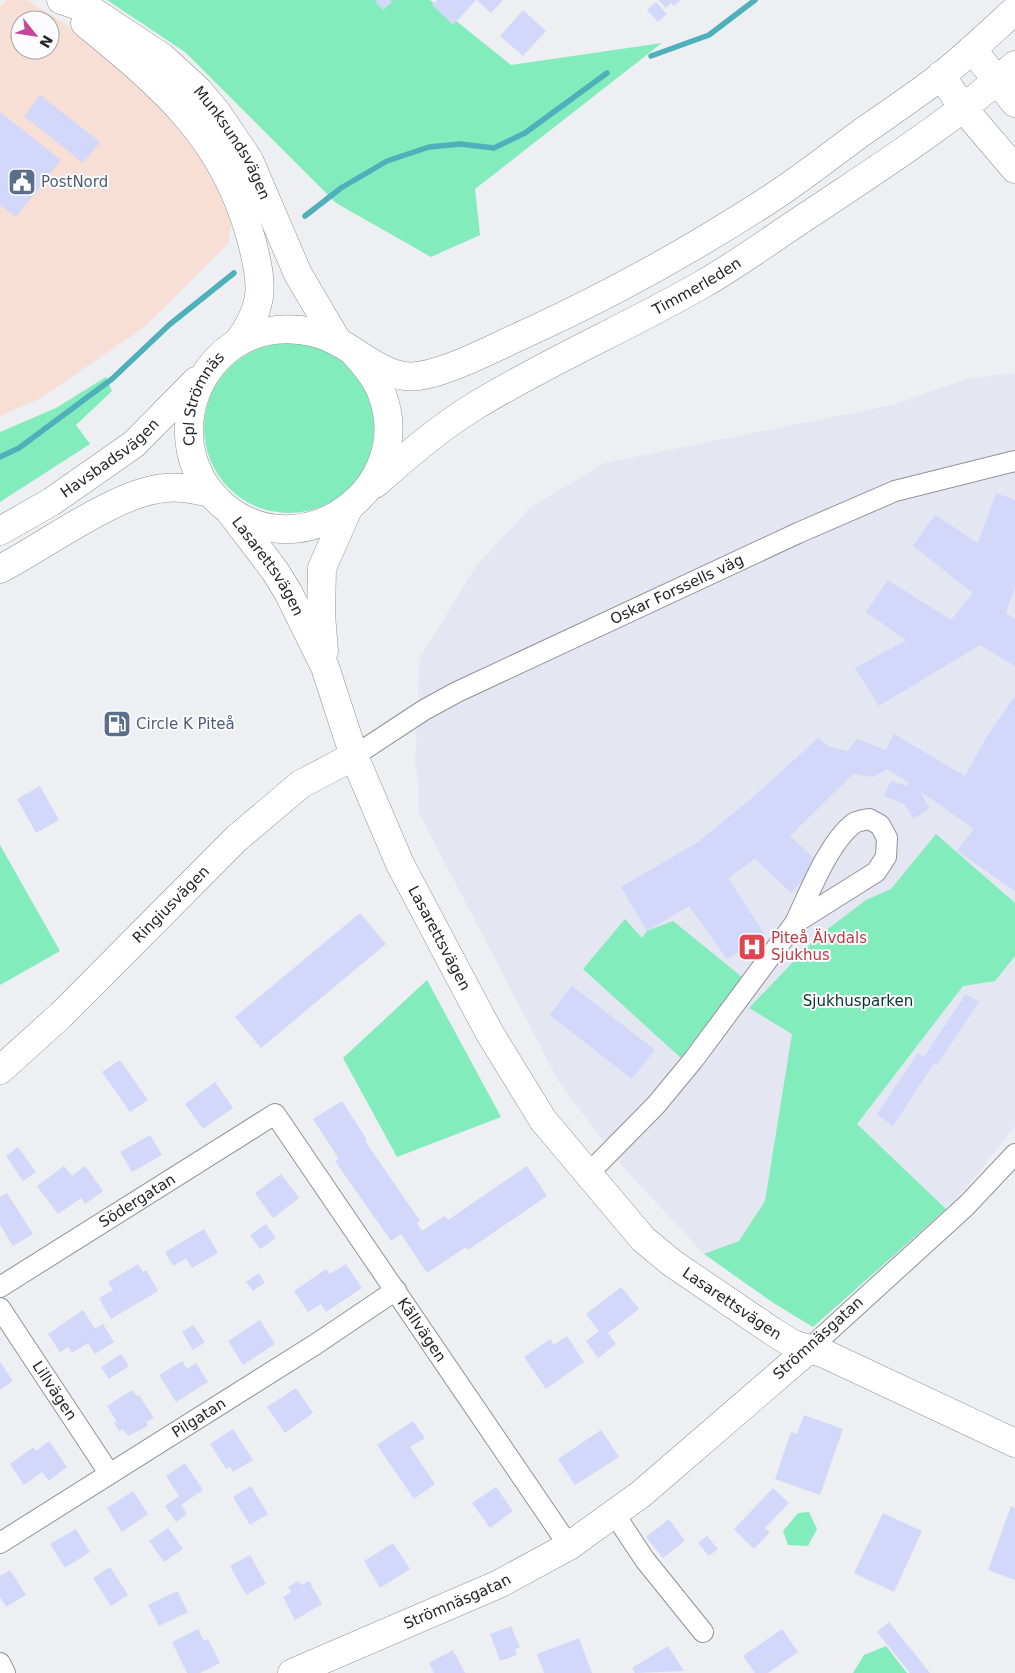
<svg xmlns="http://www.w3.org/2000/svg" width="1015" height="1673" viewBox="0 0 1015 1673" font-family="'DejaVu Sans',sans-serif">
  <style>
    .built { fill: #e4e6f2 }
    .industrial { fill: #f7dfd5; fill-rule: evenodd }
    .green { fill: #82ecbd }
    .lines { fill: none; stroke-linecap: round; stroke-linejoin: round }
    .stream { stroke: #4eb0ba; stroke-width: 5.5 }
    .building { fill: #d3d7fa }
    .street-casing { stroke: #919297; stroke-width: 22 }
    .secondary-casing { stroke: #919297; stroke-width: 29 }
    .street { stroke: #fff; stroke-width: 20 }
    .secondary { stroke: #fff; stroke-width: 28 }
    .labels { text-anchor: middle; stroke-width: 4; stroke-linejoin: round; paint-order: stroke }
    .street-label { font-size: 15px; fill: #252527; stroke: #fcfcff }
    .service-label { font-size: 15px; fill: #4e5e75; stroke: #fcfcff; text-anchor: start }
    .health-label { font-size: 15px; fill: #be3a42; stroke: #fcfcff; text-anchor: start }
    .park-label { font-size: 15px; fill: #043624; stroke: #fcfcff }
  </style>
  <rect width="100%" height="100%" fill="#eeeff3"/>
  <path class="built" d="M1015 373V1127L948 1210 813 1327 772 1302 704 1254 623 1167 559 1082 419 813V784L415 762 420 658 476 566 531 507 605 463 892 405 970 378Z"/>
  <path class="industrial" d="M7 0H27L64 23 167 103 213 172 232 218 228 244 143 328 41 398 0 416V7ZM20 20H50V50H20Z"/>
  <g class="green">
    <path d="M107 0H430L511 65 662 43 475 189 480 235 431 257 336 203 185 52Z"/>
    <circle cx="289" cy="428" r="85"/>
    <path d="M106 377 112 391 76 425 90 444 0 502V432L56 408Z"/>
    <path d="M936 834 1015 903V956L995 981 963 986 857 1124 946 1209 813 1327 772 1302 704 1254 739 1241 765 1201 792 1034 749 1008 816 938 866 900 891 889Z"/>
    <path d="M0 845 60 951 0 985Z"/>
    <path d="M625 919 642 938 647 931 673 921 742 977 681 1058 583 969Z"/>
    <path d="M427 980 501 1117 397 1157 343 1058Z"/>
    <path d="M809 1512 817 1529 808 1546 788 1545 783 1531 798 1513Z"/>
    <path d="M886 1646 907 1673H853L864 1655Z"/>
  </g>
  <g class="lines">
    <g class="stream">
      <path d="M651 56 709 35 755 0"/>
      <path d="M305 216 341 188 387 161 429 147 460 144 494 148 525 133 607 73"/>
      <path d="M0 457 19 448 112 379 169 325 234 273"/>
    </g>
  </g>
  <g class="building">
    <path d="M377 0H390L392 2 383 10 375 2Z"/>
    <path d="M437 0H476L453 25 432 5Z"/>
    <path d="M477 0H503L491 13Z"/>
    <path d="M658 0H681L674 6 671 3 666 8Z"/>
    <path d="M656 2 667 14 658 22 647 10Z"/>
    <path d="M523 10 546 31 523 56 500 36Z"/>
    <path d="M40 95 100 142 83 163 24 116Z"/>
    <path d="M0 112 61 160 16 217 0 205Z"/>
    <path d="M996 493 1015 500V586L1006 613 1015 619V666L980 645 879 706 855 668 906 640 866 612 888 580 951 620 973 593 913 546 935 515 978 543Z"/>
    <path d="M1015 696V891L957 851 974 829 920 791 929 808 914 819 904 804 884 796 891 781 907 786 909 783 888 769 872 777 853 774 790 836 819 863 791 893 755 859 728 878 765 935 727 959 689 906 647 931 621 887 698 842 752 798 818 738 829 747 848 751 857 739 886 750 894 734 965 776 987 736Z"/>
    <path d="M40 786 59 820 36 833 17 799Z"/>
    <path d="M360 913 386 944 261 1048 235 1017Z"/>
    <path d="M572 986 655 1050 632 1079 550 1015Z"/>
    <path d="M966 994 979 1002 937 1065 934 1063 893 1126 877 1114 918 1053 924 1057Z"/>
    <path d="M120 1060 148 1100 130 1112 102 1072Z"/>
    <path d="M215 1082 233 1108 203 1129 185 1104Z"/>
    <path d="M342 1101 367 1140 365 1141 420 1221 417 1223 422 1231 445 1216 448 1220 527 1166 547 1196 468 1250 466 1247 427 1273 401 1234 391 1241 335 1161 339 1159 313 1119Z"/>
    <path d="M150 1135 162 1155 132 1172 120 1152Z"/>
    <path d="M18 1147 36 1172 23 1181 6 1156Z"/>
    <path d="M64 1166 72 1176 85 1166 103 1191 85 1204 81 1198 58 1214 37 1186Z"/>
    <path d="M281 1174 299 1198 273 1218 255 1193Z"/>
    <path d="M7 1193 33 1234 13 1246 0 1225V1197Z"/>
    <path d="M266 1224 276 1238 260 1249 250 1235Z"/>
    <path d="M204 1229 218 1253 192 1268 186 1258 173 1266 165 1252Z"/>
    <path d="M138 1264 143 1272 146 1270 158 1291 111 1319 99 1298 113 1290 108 1282Z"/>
    <path d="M346 1264 362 1288 326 1312 321 1304 308 1312 294 1291 326 1269 330 1274Z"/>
    <path d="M259 1273 265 1283 253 1291 246 1282Z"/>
    <path d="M621 1287 639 1309 608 1333 616 1344 598 1358 586 1341 599 1331 586 1314Z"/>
    <path d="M83 1310 95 1329 103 1324 114 1342 95 1354 88 1343 72 1353 68 1347 60 1352 48 1334Z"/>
    <path d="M260 1320 275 1344 243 1365 228 1341Z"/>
    <path d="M193 1325 205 1342 193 1350 182 1332Z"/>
    <path d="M567 1336 584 1362 546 1389 524 1357 550 1339 554 1345Z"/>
    <path d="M121 1354 129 1366 109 1379 101 1367Z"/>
    <path d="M182 1361 187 1369 196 1363 208 1382 176 1402 159 1375Z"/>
    <path d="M0 1362 13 1381 0 1390Z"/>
    <path d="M296 1388 313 1413 285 1433 267 1407Z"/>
    <path d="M132 1390 137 1396 139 1395 154 1418 146 1422 148 1426 128 1436 123 1429 119 1431 114 1423 117 1422 107 1406Z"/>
    <path d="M804 1415 843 1429 820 1495 775 1479 791 1432 797 1434Z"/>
    <path d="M413 1421 425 1438 410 1447 435 1484 414 1499 377 1445Z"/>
    <path d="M233 1429 253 1460 233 1472 230 1467 226 1469 210 1444Z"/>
    <path d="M601 1430 619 1457 575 1485 558 1459Z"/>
    <path d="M49 1441 67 1467 49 1481 42 1472 24 1485 10 1464 34 1447 36 1451Z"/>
    <path d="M185 1463 203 1490 181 1505 187 1514 176 1522 165 1506 179 1496 166 1476Z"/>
    <path d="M251 1486 268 1514 250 1525 233 1497Z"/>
    <path d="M496 1487 513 1511 490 1528 472 1503Z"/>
    <path d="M773 1488 789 1503 765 1528 770 1532 754 1549 734 1529Z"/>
    <path d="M133 1491 148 1514 122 1532 107 1508Z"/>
    <path d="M1011 1506 1015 1508V1580L988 1570Z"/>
    <path d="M883 1513 922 1531 894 1592 854 1573Z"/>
    <path d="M669 1519 685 1541 663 1558 646 1537Z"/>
    <path d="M168 1528 183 1549 164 1562 149 1541Z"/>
    <path d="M76 1529 90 1552 65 1568 50 1544Z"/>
    <path d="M707 1536 718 1549 709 1556 698 1543Z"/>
    <path d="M393 1543 410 1569 380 1588 364 1561Z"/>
    <path d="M250 1555 266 1584 246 1595 230 1566Z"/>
    <path d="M110 1567 128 1595 111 1606 93 1578Z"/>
    <path d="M10 1570 26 1595 6 1607 0 1597V1576Z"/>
    <path d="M298 1581 301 1585 309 1581 322 1604 295 1620 283 1597 291 1592 288 1587Z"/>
    <path d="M177 1591 188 1612 159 1626 148 1605Z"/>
    <path d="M889 1622 930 1673H910L877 1632Z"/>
    <path d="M511 1626 520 1647 515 1649 517 1655 500 1661 490 1634Z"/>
    <path d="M198 1629 204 1641 208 1639 220 1663 200 1673H187L172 1642Z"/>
    <path d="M782 1629 798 1652 768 1673H755L743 1656Z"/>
    <path d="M579 1638 592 1673H544L537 1654Z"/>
    <path d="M668 1646 684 1671 635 1673 632 1668Z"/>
    <path d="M453 1650 465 1673H434L429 1663Z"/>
  </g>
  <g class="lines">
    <defs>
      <g id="street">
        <path id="s1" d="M354 756 424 710 457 692 798 533 895 491 1015 461"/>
        <path d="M588 1174 656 1105 694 1059 795 923 876 872 886 857 887 838 880 825 869 819C864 820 858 821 854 823 828 843 809 894 795 923"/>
        <path id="s2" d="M0 1287 275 1114 569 1546"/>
        <path id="s3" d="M0 1308 109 1473"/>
        <path d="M808 1350 966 1206 1015 1154"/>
        <path d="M615 1515 645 1560 703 1632"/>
        <path id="s4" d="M0 1543 316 1344 396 1290"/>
        <path d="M0 1663 5 1673"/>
      </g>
      <g id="secondary">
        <path id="s5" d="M61 0 91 10 162 57 199 91 218 114 249 160 298 274 338 342"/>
        <path d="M85 23C164 88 225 138 252 242 263 285 265 305 238 342"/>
        <path d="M972 49 1015 103"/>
        <path d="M941 75 963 108 1015 169"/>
        <path id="s6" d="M355 354C366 366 377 379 382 394 417 488 302 570 225 507 172 464 179 381 235 344 265 325 305 325 336 341 362 354 387 380 418 376 450 372 499 345 529 332 612 294 693 249 770 199 801 179 831 155 861 133 888 114 915 96 941 76 967 55 991 32 1015 10"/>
        <path id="s7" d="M375 484C407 456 439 428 475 406 549 361 628 327 703 284 743 261 780 233 819 208 886 163 955 119 1015 65"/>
        <path id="s8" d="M231 513 275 571 288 592 325 667 354 756 400 864 489 1032 543 1120 643 1239 672 1263 772 1331 793 1344 825 1354 1015 1443"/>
        <path id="s9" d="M0 531 51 502 134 444 196 381"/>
        <path d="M0 569C45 546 116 492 165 488 181 486 195 490 211 493"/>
        <path d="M324 651 321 615 322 568 348 509"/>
        <path id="s10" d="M0 1070 61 1015 237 838 301 784 354 756"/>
        <path id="s11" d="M292 1673 499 1584 569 1546 641 1494 808 1350"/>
      </g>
    </defs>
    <use href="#street" class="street-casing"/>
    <use href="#secondary" class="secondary-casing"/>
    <use href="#street" class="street"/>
    <use href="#secondary" class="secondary"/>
  </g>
  <defs>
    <symbol id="civic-square" viewBox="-11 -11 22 22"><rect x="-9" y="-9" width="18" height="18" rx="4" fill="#5c6f8a" stroke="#fcfcff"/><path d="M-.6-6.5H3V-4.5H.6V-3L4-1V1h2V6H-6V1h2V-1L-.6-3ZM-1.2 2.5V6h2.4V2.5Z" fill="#fff"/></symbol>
    <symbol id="fuel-square" viewBox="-11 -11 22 22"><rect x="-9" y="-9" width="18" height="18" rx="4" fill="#5c6f8a" stroke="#fcfcff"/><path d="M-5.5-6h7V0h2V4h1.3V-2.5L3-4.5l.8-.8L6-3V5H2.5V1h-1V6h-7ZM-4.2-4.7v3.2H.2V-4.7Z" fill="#fff"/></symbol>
    <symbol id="hospital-square" viewBox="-11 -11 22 22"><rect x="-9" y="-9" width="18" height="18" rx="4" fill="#e0444e" stroke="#fcfcff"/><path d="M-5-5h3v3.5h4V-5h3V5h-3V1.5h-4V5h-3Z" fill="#fff"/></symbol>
  </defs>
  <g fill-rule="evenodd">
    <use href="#civic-square" x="6" y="166" width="32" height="32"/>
    <use href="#fuel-square" x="101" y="708" width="32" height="32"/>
    <use href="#hospital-square" x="736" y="931" width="32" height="32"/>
  </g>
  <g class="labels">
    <g class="street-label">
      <text dy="5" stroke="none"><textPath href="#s5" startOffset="229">Munksundsvägen</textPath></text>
      <text dy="5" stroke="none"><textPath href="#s7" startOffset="379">Timmerleden</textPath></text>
      <text dy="5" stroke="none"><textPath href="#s6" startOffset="431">Cpl Strömnäs</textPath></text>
      <text dy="5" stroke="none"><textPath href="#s9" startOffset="132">Havsbadsvägen</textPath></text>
      <text dy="5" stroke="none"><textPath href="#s8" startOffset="65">Lasarettsvägen</textPath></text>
      <text dy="5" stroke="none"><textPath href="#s1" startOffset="364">Oskar Forssells väg</textPath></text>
      <text dy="5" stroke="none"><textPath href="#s10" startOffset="238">Ringiusvägen</textPath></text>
      <text dy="5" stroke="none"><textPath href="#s8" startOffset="476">Lasarettsvägen</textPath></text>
      <text dy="5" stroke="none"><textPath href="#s2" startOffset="162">Södergatan</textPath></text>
      <text dy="5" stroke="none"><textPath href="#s8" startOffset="951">Lasarettsvägen</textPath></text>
      <text dy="5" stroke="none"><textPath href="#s2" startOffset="586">Källvägen</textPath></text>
      <text transform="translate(818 1338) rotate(-42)" y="5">Strömnäsgatan</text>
      <text dy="5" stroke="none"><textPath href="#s3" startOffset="99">Lillvägen</textPath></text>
      <text dy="5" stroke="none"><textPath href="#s4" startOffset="235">Pilgatan</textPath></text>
      <text dy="5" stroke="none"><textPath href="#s11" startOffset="180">Strömnäsgatan</textPath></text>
    </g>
    <g class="service-label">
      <text x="41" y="187">PostNord</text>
      <text x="136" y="729">Circle K Piteå</text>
    </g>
    <g class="health-label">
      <text x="771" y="943">Piteå Älvdals<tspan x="771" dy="17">Sjukhus</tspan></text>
    </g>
    <g class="park-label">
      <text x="858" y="1006">Sjukhusparken</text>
    </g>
  </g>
  <g transform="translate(35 35) rotate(120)"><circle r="24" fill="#fcfcff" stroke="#a6a6a9"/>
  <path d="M0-4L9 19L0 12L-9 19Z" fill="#c24797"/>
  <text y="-8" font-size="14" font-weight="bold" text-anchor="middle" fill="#252527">N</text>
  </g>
</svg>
